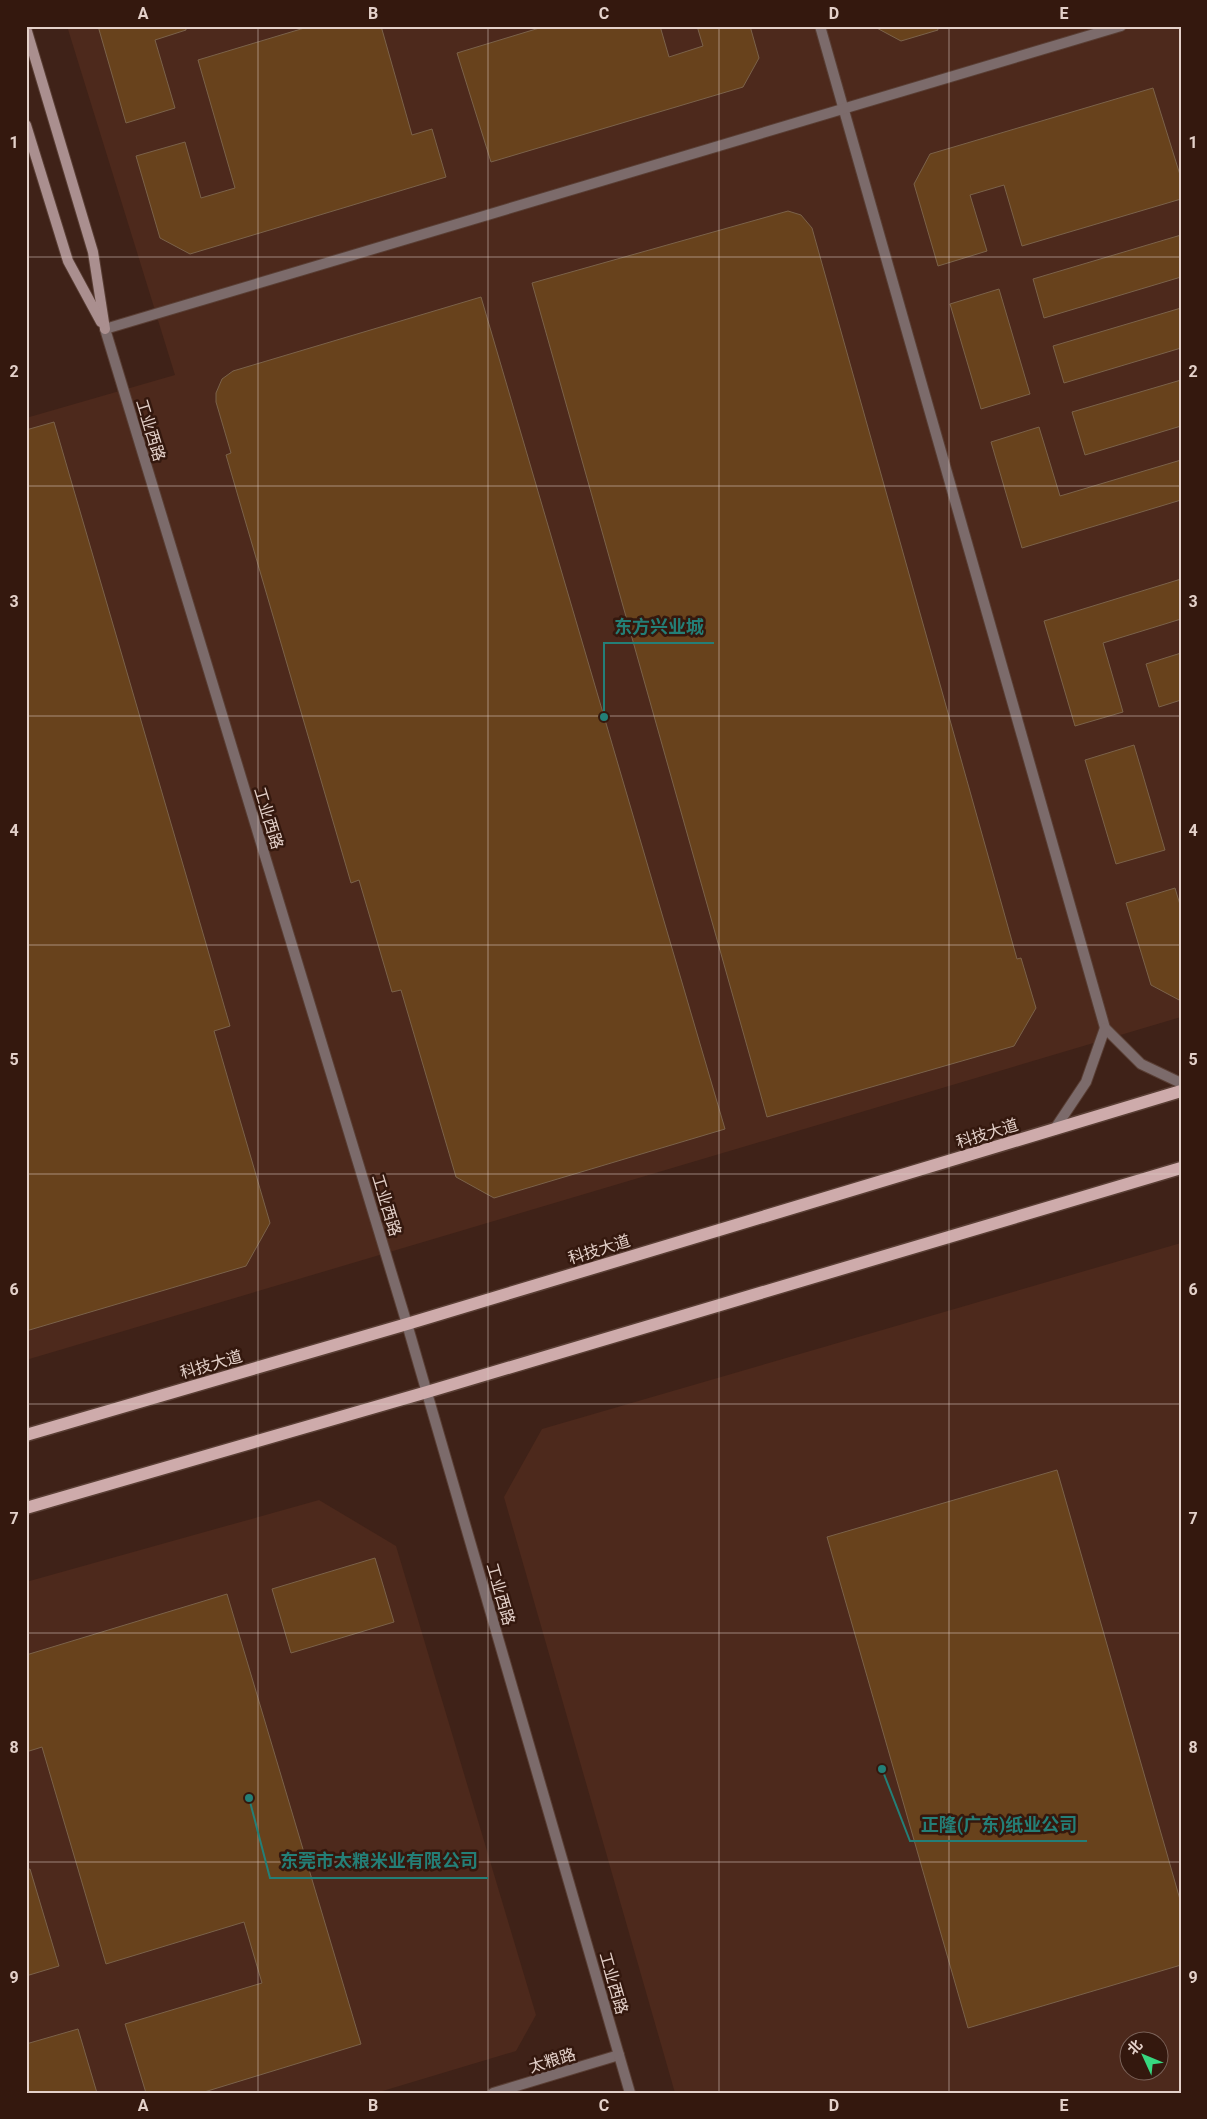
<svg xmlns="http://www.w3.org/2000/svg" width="1207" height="2119" viewBox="0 0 1207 2119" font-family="Roboto,'Noto Sans SC',sans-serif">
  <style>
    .built { fill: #4d291c; fill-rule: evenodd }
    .building { fill: #68421c; stroke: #7b624a }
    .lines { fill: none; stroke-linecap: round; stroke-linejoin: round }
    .street-casing { stroke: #593e34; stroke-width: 12 }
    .secondary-casing { stroke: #593e34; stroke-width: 12 }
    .primary-casing { stroke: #593e34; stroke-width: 15 }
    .street { stroke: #7c6b6b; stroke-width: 10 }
    .secondary { stroke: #aa8f8f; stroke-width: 10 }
    .primary { stroke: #ceabab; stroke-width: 12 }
    .grid { fill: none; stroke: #e4d1ca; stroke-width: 1; stroke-opacity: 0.55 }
    .labels { text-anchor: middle; stroke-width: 5; stroke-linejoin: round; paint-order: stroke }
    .street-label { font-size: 16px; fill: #e4d1ca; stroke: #34180e }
    .leader { fill: none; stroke: #247f77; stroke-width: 2 }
    .callout-dot { fill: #247f77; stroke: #34180e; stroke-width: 2 }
    .callout-label { font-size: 18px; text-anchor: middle; font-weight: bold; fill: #247f77; stroke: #34180e; stroke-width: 5; stroke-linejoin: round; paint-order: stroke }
    .neatline { fill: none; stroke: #e4d1ca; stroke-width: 2 }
    .grid-label { font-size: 16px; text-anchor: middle; font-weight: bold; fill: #e4d1ca }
  </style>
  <rect width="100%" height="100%" fill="#3f2218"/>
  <g class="built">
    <path d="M67 26H1181V1017L26 1360V418L175 375Z"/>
    <path d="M1181 1243V2093H675L504 1497 542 1429ZM1130 2042H1160V2072H1130Z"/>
    <path d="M319 1500 396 1546 536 2015 516 2051 376 2093H26V1582Z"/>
  </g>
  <g class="building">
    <path d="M98 26H186V30L155 40 175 108 126 123Z"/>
    <path d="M311 26H381L412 135 432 129 446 177 190 254 160 238 136 156 185 142 201 198 235 188 198 60Z"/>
    <path d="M546 26H660L669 57 703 46 697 26H750L759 58 743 87 491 162 457 53Z"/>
    <path d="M873 26H937L938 30 901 41Z"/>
    <path d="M1153 88 1181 178V199L1022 246 1004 185 970 195 987 251 938 266 914 184 930 154Z"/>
    <path d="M788 211 801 215 812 228 1017 959 1021 958 1036 1008 1014 1046 767 1117 532 283Z"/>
    <path d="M1181 235V277L1044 318 1033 279Z"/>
    <path d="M999 289 1030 394 981 409 950 304Z"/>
    <path d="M481 297 725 1129 494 1198 456 1177 401 990 392 992 359 880 351 883 226 455 231 453 216 402V393L222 379 233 371Z"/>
    <path d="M1181 308V348L1064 383 1053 346Z"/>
    <path d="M1181 380V426L1085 455 1072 412Z"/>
    <path d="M54 422 230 1026 214 1031 270 1223 246 1266 26 1331V430Z"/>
    <path d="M1039 427 1060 496 1181 460V500L1022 548 991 442Z"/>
    <path d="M1181 579V619L1103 643 1123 712 1075 726 1044 621Z"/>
    <path d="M1181 653V700L1159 707 1146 664Z"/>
    <path d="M1134 745 1165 850 1116 864 1085 760Z"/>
    <path d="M1175 888 1181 908V1001L1151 985 1126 903Z"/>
    <path d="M1057 1470 1181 1903V1965L968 2028 827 1537Z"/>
    <path d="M375 1558 394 1622 291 1653 272 1589Z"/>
    <path d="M227 1594 361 2044 201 2093H146L125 2024 262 1983 244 1922 106 1964 42 1747 26 1752V1655Z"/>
    <path d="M30 1869 59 1966 26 1976V1870Z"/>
    <path d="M78 2029 97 2093H26V2044Z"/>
  </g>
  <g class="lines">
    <defs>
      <g id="street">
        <path d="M820 26 1105 1028 1141 1064 1181 1083"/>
        <path d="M1054 1130 1086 1082 1105 1028"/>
        <path d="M493 2093 619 2055"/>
        <path d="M630 2093 407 1324 105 329 1121 26"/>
      </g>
      <g id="secondary">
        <path d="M26 28 93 252 105 329"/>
        <path d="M26 125 68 261 101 322"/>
      </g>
      <g id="primary">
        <path d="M26 1435 407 1324 1181 1091"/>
        <path d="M26 1508 427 1392 1181 1168"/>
      </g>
    </defs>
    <use href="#street" class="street-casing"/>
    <use href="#secondary" class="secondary-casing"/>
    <use href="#primary" class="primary-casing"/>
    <use href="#street" class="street"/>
    <use href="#secondary" class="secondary"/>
    <use href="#primary" class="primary"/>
  </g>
  <path class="grid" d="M258 26V2093M488 26V2093M719 26V2093M949 26V2093M26 257H1181M26 486H1181M26 716H1181M26 945H1181M26 1174H1181M26 1404H1181M26 1633H1181M26 1862H1181"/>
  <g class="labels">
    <g class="street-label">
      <text transform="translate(151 430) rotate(73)" y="6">工业西路</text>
      <text transform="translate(269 818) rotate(73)" y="6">工业西路</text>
      <text transform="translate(987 1133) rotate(-17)" y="6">科技大道</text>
      <text transform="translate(387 1205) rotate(73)" y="6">工业西路</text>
      <text transform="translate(599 1249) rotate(-17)" y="6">科技大道</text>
      <text transform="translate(211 1364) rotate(-16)" y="6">科技大道</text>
      <text transform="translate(501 1594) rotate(74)" y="6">工业西路</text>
      <text transform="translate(614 1983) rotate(74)" y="6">工业西路</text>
      <text transform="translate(552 2060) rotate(-17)" y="6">太粮路</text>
    </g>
  </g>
  <path class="leader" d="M604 717L604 643H714M882 1769L910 1841H1087M249 1798L270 1878H488"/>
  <g class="callout-dot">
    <circle cx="604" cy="717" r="5"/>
    <circle cx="882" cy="1769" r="5"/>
    <circle cx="249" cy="1798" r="5"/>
  </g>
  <g class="callout-label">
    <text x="659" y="633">东方兴业城</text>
    <text x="999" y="1831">正隆(广东)纸业公司</text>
    <text x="379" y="1867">东莞市太粮米业有限公司</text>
  </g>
  <rect width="1207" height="2119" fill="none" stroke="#34180e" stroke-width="55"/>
  <g transform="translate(1144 2056) rotate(314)"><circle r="24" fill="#34180e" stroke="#7a6259"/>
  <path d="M0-4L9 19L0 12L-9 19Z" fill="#37d880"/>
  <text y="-8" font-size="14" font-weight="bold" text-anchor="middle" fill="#e4d1ca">北</text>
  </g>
  <rect x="28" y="28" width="1152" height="2064" class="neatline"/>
  <g class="grid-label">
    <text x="143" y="19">A</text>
    <text x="373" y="19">B</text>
    <text x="604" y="19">C</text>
    <text x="834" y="19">D</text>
    <text x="1064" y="19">E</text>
    <text x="14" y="148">1</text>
    <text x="1193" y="148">1</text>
    <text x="14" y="377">2</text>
    <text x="1193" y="377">2</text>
    <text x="14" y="607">3</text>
    <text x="1193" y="607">3</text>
    <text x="14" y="836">4</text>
    <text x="1193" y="836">4</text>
    <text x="14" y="1065">5</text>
    <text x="1193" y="1065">5</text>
    <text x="14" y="1295">6</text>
    <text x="1193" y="1295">6</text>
    <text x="14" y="1524">7</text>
    <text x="1193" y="1524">7</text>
    <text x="14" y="1753">8</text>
    <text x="1193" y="1753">8</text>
    <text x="14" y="1983">9</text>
    <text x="1193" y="1983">9</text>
    <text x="143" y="2111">A</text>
    <text x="373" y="2111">B</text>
    <text x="604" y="2111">C</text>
    <text x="834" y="2111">D</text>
    <text x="1064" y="2111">E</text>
  </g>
</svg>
